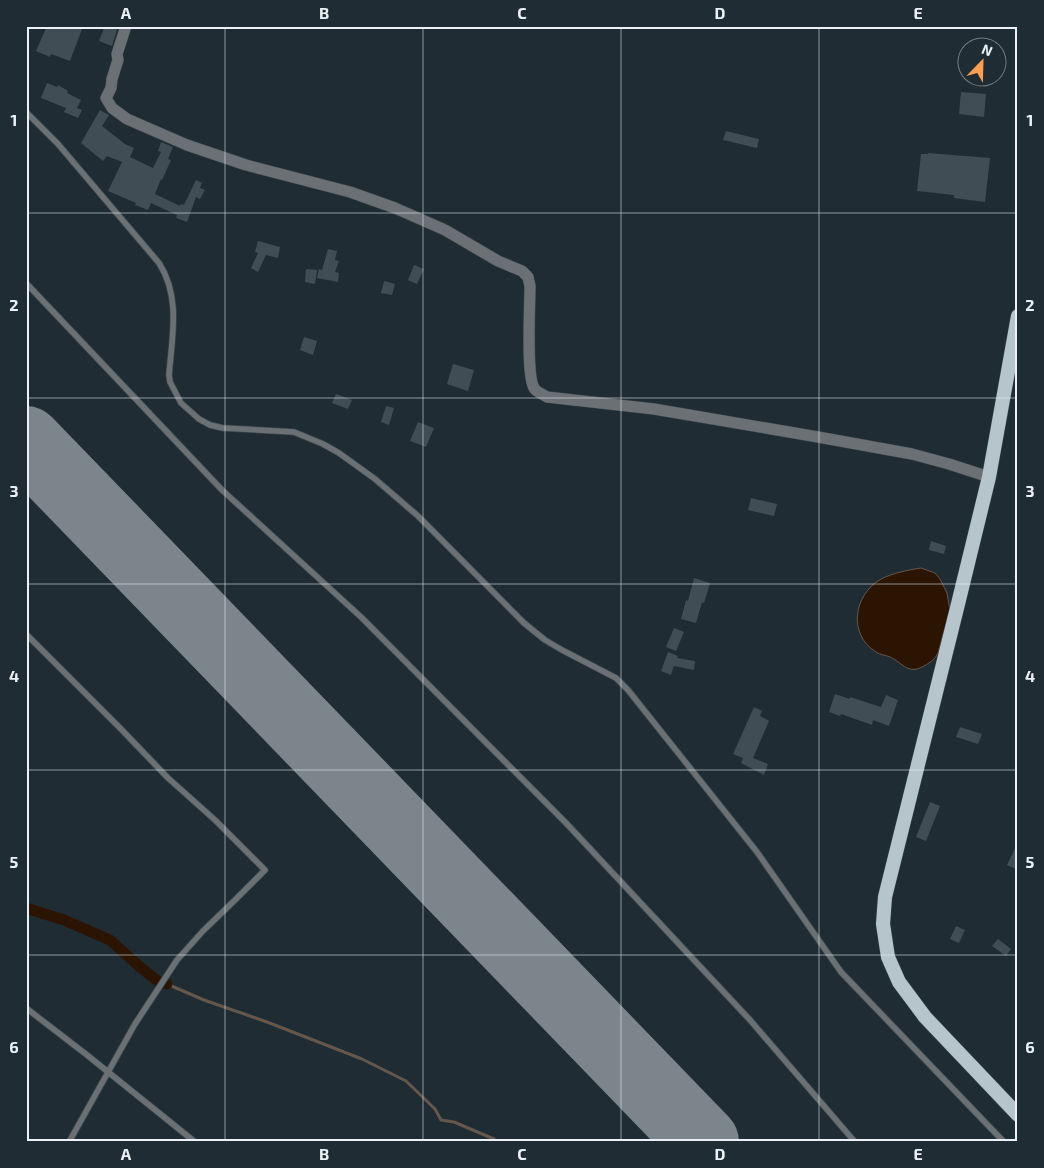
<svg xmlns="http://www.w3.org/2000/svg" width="1044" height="1168" viewBox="0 0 1044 1168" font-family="'Exo 2',sans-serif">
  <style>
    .water { fill: #2c1402; stroke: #65574c }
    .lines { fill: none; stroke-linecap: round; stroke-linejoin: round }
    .stream { stroke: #65574c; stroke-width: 3 }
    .canal { stroke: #2c1402; stroke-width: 11 }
    .runway { stroke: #7b858b; stroke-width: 72 }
    .building { fill: #404d54 }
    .service-casing { stroke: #3c484e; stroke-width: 7 }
    .minor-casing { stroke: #3c484e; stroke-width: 12 }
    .trunk-casing { stroke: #3c484e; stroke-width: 15 }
    .service { stroke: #6a7074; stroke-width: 5.5 }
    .minor { stroke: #6a7074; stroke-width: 11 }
    .trunk { stroke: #b6c4cc; stroke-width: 14 }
    .grid { fill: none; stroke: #ebf2f7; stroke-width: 1; stroke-opacity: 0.55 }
    .neatline { fill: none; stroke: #ebf2f7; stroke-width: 2 }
    .grid-label { font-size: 16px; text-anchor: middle; font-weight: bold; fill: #ebf2f7 }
  </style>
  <rect width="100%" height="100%" fill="#202c33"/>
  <path class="water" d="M921 568 935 573 940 579 947 593 950 610 938 653C935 659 931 662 924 666 908 675 904 664 890 657 886 655 880 655 876 652 848 635 853 595 881 579 893 573 908 570 921 568Z"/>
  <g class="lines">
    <path class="stream" d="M167 984 204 1000 267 1022 362 1059 406 1081 435 1109 441 1120 454 1122 494 1139 497 1142"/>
    <path class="canal" d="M26 908 64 920 110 940 140 967 159 982 167 984"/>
    <path class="runway" d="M26 442 703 1142"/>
  </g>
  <g class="building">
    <path d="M47 26H75L82 29 70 61 51 54 50 57 36 51Z"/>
    <path d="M105 26H118L112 46 99 41Z"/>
    <path d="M47 83 57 87 58 85 68 91 67 93 81 100 77 108 82 110 78 118 64 112 66 108 41 98Z"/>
    <path d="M961 92 986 94 984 117 959 114Z"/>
    <path d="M100 110 109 115 102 126 125 144 134 148 130 157 153 168 161 152 158 151 161 142 173 147 168 159 171 160 162 180 161 179 155 194 180 206 181 204 184 205 196 180 202 183 200 188 205 190 200 199 196 197 187 222 176 218 177 215 151 203 148 210 135 205 136 203 108 191 122 162 107 156 103 161 81 143Z"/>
    <path d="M726 131 759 139 757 148 723 140Z"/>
    <path d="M928 153 990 158 985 202 954 198V195L917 191 921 154H928Z"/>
    <path d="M258 241 280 247 278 258 266 255 258 272 251 268 258 253 255 252Z"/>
    <path d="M328 249 337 251 335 260 339 261 335 272 339 273 338 282 317 278 319 269 322 270Z"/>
    <path d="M414 265 424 269 417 284 408 280Z"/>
    <path d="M306 269 317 270 315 284 305 282Z"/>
    <path d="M384 281 395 284 392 295 381 293Z"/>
    <path d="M304 337 317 341 313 355 300 350Z"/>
    <path d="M453 364 474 370 468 391 447 384Z"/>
    <path d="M336 394 352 400 348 409 332 403Z"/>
    <path d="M386 406 394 408 389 425 381 422Z"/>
    <path d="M418 422 434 428 426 447 410 441Z"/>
    <path d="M751 498 777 504 774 516 748 510Z"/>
    <path d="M931 541 946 546 944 554 929 550Z"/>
    <path d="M694 578 710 583 704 603 702 602 696 623 681 619 686 600 688 601Z"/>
    <path d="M674 628 684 632 676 651 666 647Z"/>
    <path d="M668 652 678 656 677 658 695 661 694 670 674 666 671 675 661 671Z"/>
    <path d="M835 694 850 699V697L881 707 886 695 898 700 889 726 873 720 872 725 841 714 840 716 829 712Z"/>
    <path d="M754 707 762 711 760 716 769 721 753 758 768 764 764 775 741 763 743 758 733 754Z"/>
    <path d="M960 727 982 734 978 744 956 737Z"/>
    <path d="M930 802 940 806 926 841 916 837Z"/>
    <path d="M1018 842V870L1007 865Z"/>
    <path d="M956 926 965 930 959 943 950 939Z"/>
    <path d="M998 939 1011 949 1006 956 992 946Z"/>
  </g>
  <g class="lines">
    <defs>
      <g id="service">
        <path d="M26 112 58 144 159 263C181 297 172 337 169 375L170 382 181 403 199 419 210 425 223 428 294 432 323 444 339 453 375 479 418 516 524 623 545 640 562 650 616 678 628 690 757 852 841 972 1004 1142"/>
        <path d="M26 283 222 490 361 617 566 823 750 1020 855 1142"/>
        <path d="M26 634 121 729 168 778 215 820 265 870 235 900 203 931 177 960 135 1024 69 1142"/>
        <path d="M26 1008 87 1055 195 1142"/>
      </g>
      <path id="minor" d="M126 26 117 54 118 60 112 79 111 88 106 98 112 108 127 119 187 145 246 165 350 192 395 208 445 230 498 261 522 271 528 277 530 286C530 306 526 374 534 388 536 392 543 394 547 397L654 409 818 437 912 454 949 464 989 477"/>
      <path id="trunk" d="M1018 316 989 477 958 604 885 897 883 924 888 957 899 982 925 1017 1018 1115"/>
    </defs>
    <use href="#service" class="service-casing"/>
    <use href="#minor" class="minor-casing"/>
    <use href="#trunk" class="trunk-casing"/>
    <use href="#service" class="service"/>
    <use href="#minor" class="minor"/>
    <use href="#trunk" class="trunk"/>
  </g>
  <path class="grid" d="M225 26V1142M423 26V1142M621 26V1142M819 26V1142M26 213H1018M26 398H1018M26 584H1018M26 770H1018M26 955H1018"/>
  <rect width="1044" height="1168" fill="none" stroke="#202c33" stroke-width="55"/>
  <g transform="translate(982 62) rotate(23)"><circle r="24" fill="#202c33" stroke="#717b81"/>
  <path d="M0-4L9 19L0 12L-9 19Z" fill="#fb9e51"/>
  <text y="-8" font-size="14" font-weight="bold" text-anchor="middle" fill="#ebf2f7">N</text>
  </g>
  <rect x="28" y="28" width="988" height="1112" class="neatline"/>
  <g class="grid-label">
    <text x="126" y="19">A</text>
    <text x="324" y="19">B</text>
    <text x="522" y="19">C</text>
    <text x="720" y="19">D</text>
    <text x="918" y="19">E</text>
    <text x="14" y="126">1</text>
    <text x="1030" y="126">1</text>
    <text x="14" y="311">2</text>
    <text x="1030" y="311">2</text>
    <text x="14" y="497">3</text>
    <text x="1030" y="497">3</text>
    <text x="14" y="682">4</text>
    <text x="1030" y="682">4</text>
    <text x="14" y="868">5</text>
    <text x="1030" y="868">5</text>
    <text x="14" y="1053">6</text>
    <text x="1030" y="1053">6</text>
    <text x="126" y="1160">A</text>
    <text x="324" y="1160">B</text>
    <text x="522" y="1160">C</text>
    <text x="720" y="1160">D</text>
    <text x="918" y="1160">E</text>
  </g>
</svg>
